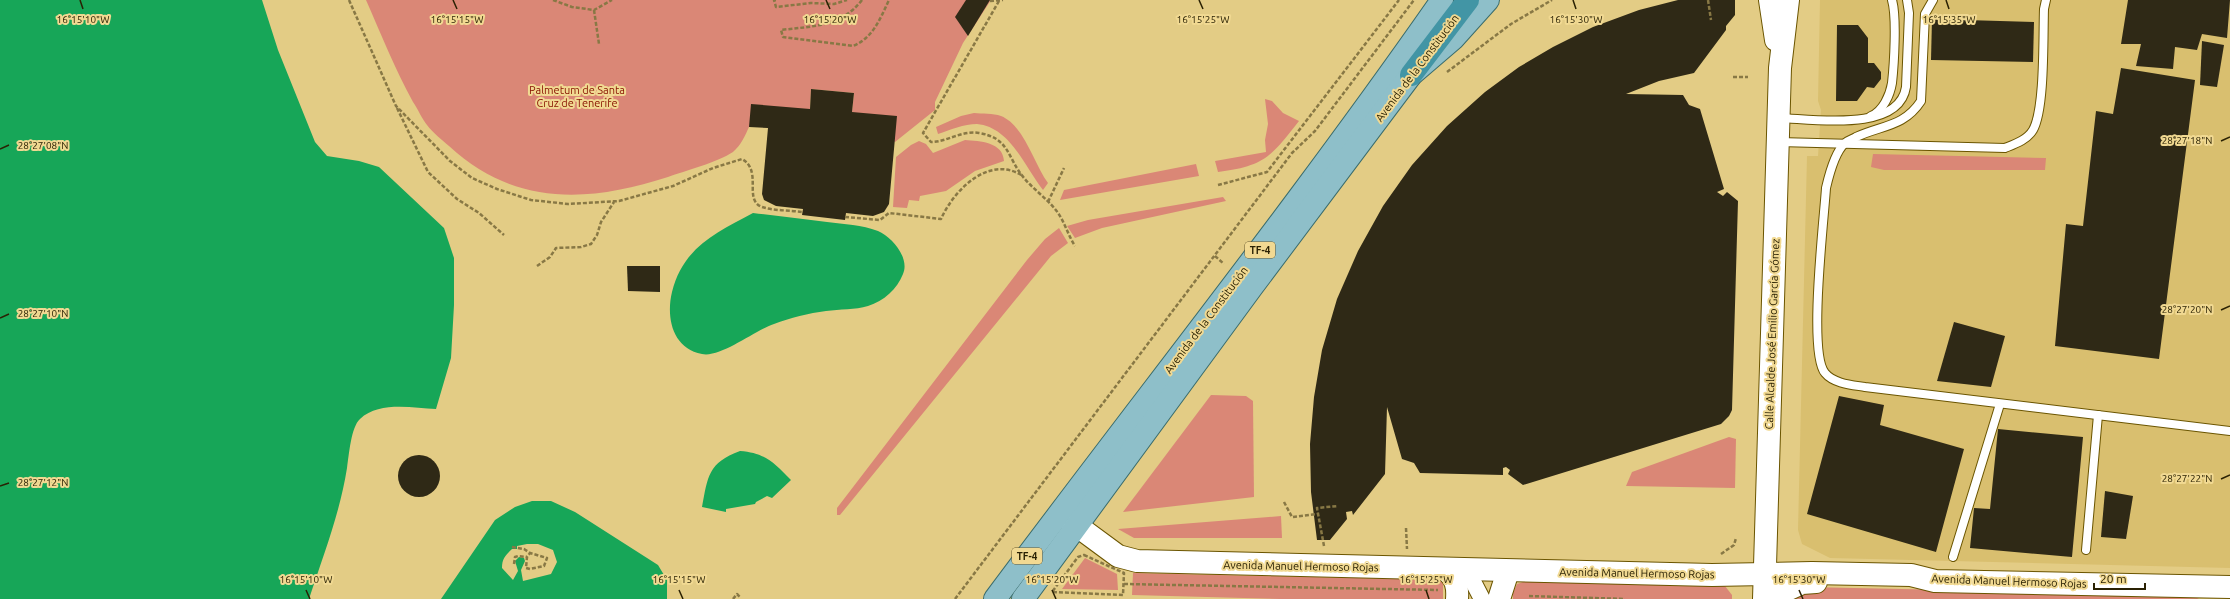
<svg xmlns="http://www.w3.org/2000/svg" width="2230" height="599" viewBox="0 0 2230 599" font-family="Ubuntu,sans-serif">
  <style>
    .built { fill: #d9bf6f }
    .green { fill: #da8776 }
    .water { fill: #17a658; fill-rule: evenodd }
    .building { fill: #2f2916 }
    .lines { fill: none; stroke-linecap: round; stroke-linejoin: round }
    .lane-casing { stroke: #6b5500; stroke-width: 10 }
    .street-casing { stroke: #6b5500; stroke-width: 18 }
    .secondary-casing { stroke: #6b5500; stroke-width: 24 }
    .primary-casing { stroke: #3a6c6c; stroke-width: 24 }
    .highway-casing { stroke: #3a6c6c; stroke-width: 24 }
    .path { stroke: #887845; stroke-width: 2.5; stroke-dasharray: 4 2; stroke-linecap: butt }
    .lane { stroke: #fff; stroke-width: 8 }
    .street { stroke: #fff; stroke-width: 16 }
    .secondary { stroke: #fff; stroke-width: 22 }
    .primary { stroke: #8ebfc9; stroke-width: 22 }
    .highway { stroke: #4295a5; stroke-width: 22 }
    .ticks { fill: none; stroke: #2a2103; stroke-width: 1.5 }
    .labels { text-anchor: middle; stroke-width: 4; stroke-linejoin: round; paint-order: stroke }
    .shield { fill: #f1d992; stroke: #66582e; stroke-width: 1 }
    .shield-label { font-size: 10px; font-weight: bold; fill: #2a2103 }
    .street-label { font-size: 11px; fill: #2a2103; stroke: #f1d992 }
    .park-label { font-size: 11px; fill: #881300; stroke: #f1d992 }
    .ticks-label { font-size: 10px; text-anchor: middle; fill: #2a2103; stroke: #f1d992; stroke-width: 4; stroke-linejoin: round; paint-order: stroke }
  </style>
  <rect width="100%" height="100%" fill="#e3cc85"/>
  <path class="built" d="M1820 0H2230V568L1830 558 1802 544 1798 530 1807 156H1818L1821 110 1818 101Z"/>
  <g class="green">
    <path d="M366 0H991L963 43 935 102V110L895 142 852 112 854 93 811 89 810 109 749 127C745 136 741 145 733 152 718 162 685 171 668 177 588 203 514 206 449 146 442 140 433 133 427 125 422 119 418 109 413 102 395 69 381 34 366 0Z"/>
    <path d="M1265 99 1272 101 1283 113 1299 121C1271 157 1264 166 1218 172L1215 161 1266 152 1265 140 1268 124Z"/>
    <path d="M974 113C982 114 993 113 1001 116 1024 125 1034 164 1048 183L1043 190C1025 167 1010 127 977 124 964 124 950 130 938 134L936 127 961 116Z"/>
    <path d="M965 140C980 141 1003 142 1004 161L975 171 946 191 920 196 919 201 909 200 907 208 893 207 896 157 911 145 919 141 926 144 933 153Z"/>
    <path d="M1873 154 2046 158 2045 170H1884L1871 167Z"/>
    <path d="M1196 164 1199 176 1060 200 1064 190Z"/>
    <path d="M1223 197 1226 201 1102 228 1075 238 1067 226 1088 220Z"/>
    <path d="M1059 228 1068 243 1051 256 840 515H837V508L1027 260 1045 239Z"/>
    <path d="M1211 395 1246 396 1253 401 1254 497 1123 512Z"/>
    <path d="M1729 437 1736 439 1735 488 1626 486 1632 472Z"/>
    <path d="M1281 516 1282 538H1134L1118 529Z"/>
    <path d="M1085 558 1117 574 1118 590 1062 589Z"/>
    <path d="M1133 573 1443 580V599H1280L1132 595Z"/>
    <path d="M1526 581 1718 585 1725 586 1732 595V599H1513V593L1517 584Z"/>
    <path d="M1806 587 2191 595 2199 599H1793Z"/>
  </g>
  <g class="water">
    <path d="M0 0H262L278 50 315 142 327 156 359 161 379 167 444 228 454 258V305L451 358 436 409C412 408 379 401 360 419 351 427 349 455 347 468 340 513 323 556 309 599H0Z"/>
    <path d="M753 213C778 216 803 219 827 222 844 224 862 225 878 231 892 237 910 258 903 274 897 289 884 301 868 306 855 310 840 309 826 311 809 313 790 318 774 324 755 330 721 358 702 354 672 348 666 317 672 292 683 248 715 233 753 213Z"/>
    <path d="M740 451C766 453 774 463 791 480L772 498 767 496 756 502 755 504 726 509V512L702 507C708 476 708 463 740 451Z"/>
    <path d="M532 501H551L575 512 658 565 667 580V599H441L495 520 515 507ZM527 544H538L553 550 557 562 551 574 523 581 521 570 525 561 524 558 519 557 515 561 518 571 513 580 502 568C502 558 506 555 512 549H517V546Z"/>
  </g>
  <g class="building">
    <path d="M966 0H990L968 36 955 17Z"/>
    <path d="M1678 0H1735V15L1726 26V30L1694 73 1659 81 1626 94 1683 95 1689 105 1700 109 1724 189 1717 192 1723 196 1727 192 1738 201 1732 410 1729 416 1721 424 1523 485 1508 474 1510 470 1506 467 1503 468V475L1420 473 1414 463 1402 459 1387 407 1385 474 1353 515 1352 511 1346 512 1347 519 1330 540H1317L1311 492 1310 444 1314 397 1322 350 1337 299 1358 251 1383 206 1412 165 1447 126 1485 92 1519 67 1553 47 1593 27 1639 10Z"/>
    <path d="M2128 0H2230L2227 38 2202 34 2197 50 2175 47 2173 69 2136 66 2141 44H2121Z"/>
    <path d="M1932 19 2034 22 2033 62 1931 60Z"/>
    <path d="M1837 25H1858L1868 38V63H1874L1881 72V79L1874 88 1867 87 1857 101H1836Z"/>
    <path d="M2202 41 2224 45 2217 87 2200 85Z"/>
    <path d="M2121 68 2195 80 2159 359 2055 346 2066 224 2083 226 2096 111 2113 114Z"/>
    <path d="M811 89 854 93 852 112 897 116 889 204 884 212 873 216 846 213 845 220 802 215 803 209 776 206 764 200 762 194 768 128 749 127 751 104 810 109Z"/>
    <path d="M627 266H660V292L628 291Z"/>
    <path d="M1954 322 2005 336 1991 387 1937 381Z"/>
    <path d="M1839 396 1884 405 1880 425 1964 449 1936 552 1807 514Z"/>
    <path d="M1998 429 2083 437 2072 557 1970 548 1974 508 1990 509Z"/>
    <circle cx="419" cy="476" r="21"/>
    <path d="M2105 491 2133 496 2126 539 2101 537Z"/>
  </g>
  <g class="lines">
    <defs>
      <g id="lane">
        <path d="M1933 0 1925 14 1921 101C1904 127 1882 125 1856 137 1853 139 1848 140 1845 143 1835 152 1829 175 1826 188 1824 220 1808 353 1825 373 1834 384 1853 385 1865 387L2230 431"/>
        <path d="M1871 116C1883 111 1890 95 1892 83 1894 65 1897 17 1892 0"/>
        <path d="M1780 118C1813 119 1899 133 1906 87L1909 13 1907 0"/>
        <path d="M1779 142 2005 148C2015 144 2027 140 2033 130 2045 109 2043 37 2044 9L2046 0"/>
        <path d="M2086 550 2098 415"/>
        <path d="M1953 557 2000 404"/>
      </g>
      <path id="street" d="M1467 570 1482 599"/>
      <g id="secondary">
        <path d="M1770 0 1776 40"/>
        <path d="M1061 514 1118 556 1137 561 1712 575 1812 573 1911 575 1935 581 2230 587"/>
        <path d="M1445 569C1456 578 1458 586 1457 599"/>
        <path d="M1499 599 1508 571"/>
        <path d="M1764 599 1780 68 1788 0"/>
        <path d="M1767 599 1802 583 1816 582"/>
      </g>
      <g id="primary">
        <path d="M995 599C1144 399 1299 205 1442 0"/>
        <path d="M1023 599 1252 287 1411 75 1453 39 1488 0"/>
      </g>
      <path id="highway" d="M1411 75 1468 0"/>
    </defs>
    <use href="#lane" class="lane-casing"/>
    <use href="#street" class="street-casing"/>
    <use href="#secondary" class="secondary-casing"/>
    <use href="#primary" class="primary-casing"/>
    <use href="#highway" class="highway-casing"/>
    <g class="path">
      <path d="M349 0 396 106 450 161 472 178 497 189 531 200 568 204 619 201 673 186 713 168 742 159C763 171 743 200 762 207 774 211 790 210 802 212"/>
      <path d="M553 0 572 7 594 10 612 0"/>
      <path d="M776 0H774L776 7 811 3 834 4 847 0"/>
      <path d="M862 0C841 27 813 26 781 30L783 37 853 46C873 38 880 19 889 0"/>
      <path d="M1708 0 1711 20"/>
      <path d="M990 1 1003 0"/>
      <path d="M999 1 923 133 931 142C947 142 962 130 979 133 1010 138 1007 158 1024 178 1034 190 1049 200 1058 213 1065 223 1068 235 1075 246"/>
      <path d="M594 10 599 44"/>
      <path d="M1447 72 1511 24 1552 0"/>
      <path d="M1733 77H1748"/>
      <path d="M397 108 428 172 457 199 479 213 504 235"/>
      <path d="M1218 185 1267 172 1399 0"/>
      <path d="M1048 202 1064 168"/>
      <path d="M845 217 880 220 889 213 941 219C954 190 989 154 1023 176"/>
      <path d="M1215 256 1224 264"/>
      <path d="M537 266 550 257 556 248 581 247 591 244 597 235 601 222 614 202"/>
      <path d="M1284 502 1292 517 1318 514"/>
      <path d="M1406 528 1407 549"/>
      <path d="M1324 546 1317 508 1338 506"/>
      <path d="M512 547 524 549 530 553 547 558 544 566 530 569 526 568 527 557 530 553"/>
      <path d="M1721 554 1734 545 1736 538"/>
      <path d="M1084 555 1124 573 1123 595 1052 592 1078 557Z"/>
      <path d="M514 564 515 557 518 556 527 557"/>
      <path d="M1124 584 1438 590"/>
      <path d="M1529 596 1625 599"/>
      <path d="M733 599 737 594 740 597"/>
      <path d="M955 599 1292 153 1315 131 1414 0"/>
    </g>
    <use href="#lane" class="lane"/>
    <use href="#street" class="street"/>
    <use href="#secondary" class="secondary"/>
    <use href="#primary" class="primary"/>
    <use href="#highway" class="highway"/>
  </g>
  <path class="ticks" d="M80 0 83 9M453 0 457 9M826 0 830 9M1199 0 1203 9M1573 0 1576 9M1946 0 1949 9M2221 141 2230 137M0 149 9 145M2221 310 2230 306M0 318 9 314M2221 479 2230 475M0 486 9 483M306 590 310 599M679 590 683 599M1052 590 1056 599M1426 590 1429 599M1799 590 1803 599"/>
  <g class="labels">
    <g class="shield">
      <rect x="1245" y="242" width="30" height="16" rx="3"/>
      <rect x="1012" y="548" width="30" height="16" rx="3"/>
    </g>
    <g class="shield-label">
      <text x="1260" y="254">TF-4</text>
      <text x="1027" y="560">TF-4</text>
    </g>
    <g class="street-label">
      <text transform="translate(1417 68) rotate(-53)" y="4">Avenida de la Constitución</text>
      <text transform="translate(1206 320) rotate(-53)" y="4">Avenida de la Constitución</text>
      <text transform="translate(1772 334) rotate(-88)" y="4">Calle Alcalde José Emilio García Gómez</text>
      <text transform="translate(1301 566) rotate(1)" y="4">Avenida Manuel Hermoso Rojas</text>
      <text transform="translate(1637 573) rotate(1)" y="4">Avenida Manuel Hermoso Rojas</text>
      <text transform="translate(2009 581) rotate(2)" y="4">Avenida Manuel Hermoso Rojas</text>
    </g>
    <g class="park-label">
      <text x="577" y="94">Palmetum de Santa<tspan x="577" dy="13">Cruz de Tenerife</tspan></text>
    </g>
  </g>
  <g class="ticks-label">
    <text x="1203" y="23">16°15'25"W</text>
    <text x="1576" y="23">16°15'30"W</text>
    <text x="83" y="23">16°15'10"W</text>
    <text x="457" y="23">16°15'15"W</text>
    <text x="830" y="23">16°15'20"W</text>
    <text x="1949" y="23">16°15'35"W</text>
    <text x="2187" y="144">28°27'18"N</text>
    <text x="43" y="149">28°27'08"N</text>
    <text x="2187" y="313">28°27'20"N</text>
    <text x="43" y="317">28°27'10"N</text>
    <text x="2187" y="482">28°27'22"N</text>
    <text x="43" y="486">28°27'12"N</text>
    <text x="306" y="583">16°15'10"W</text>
    <text x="679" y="583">16°15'15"W</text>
    <text x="1052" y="583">16°15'20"W</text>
    <text x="1426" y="583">16°15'25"W</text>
    <text x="1799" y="583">16°15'30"W</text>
  </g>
  <path d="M2094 583v6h51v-6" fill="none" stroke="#2a2103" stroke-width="2"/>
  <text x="2100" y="583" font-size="12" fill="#2a2103" stroke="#f1d992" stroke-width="3" paint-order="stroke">20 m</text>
</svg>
